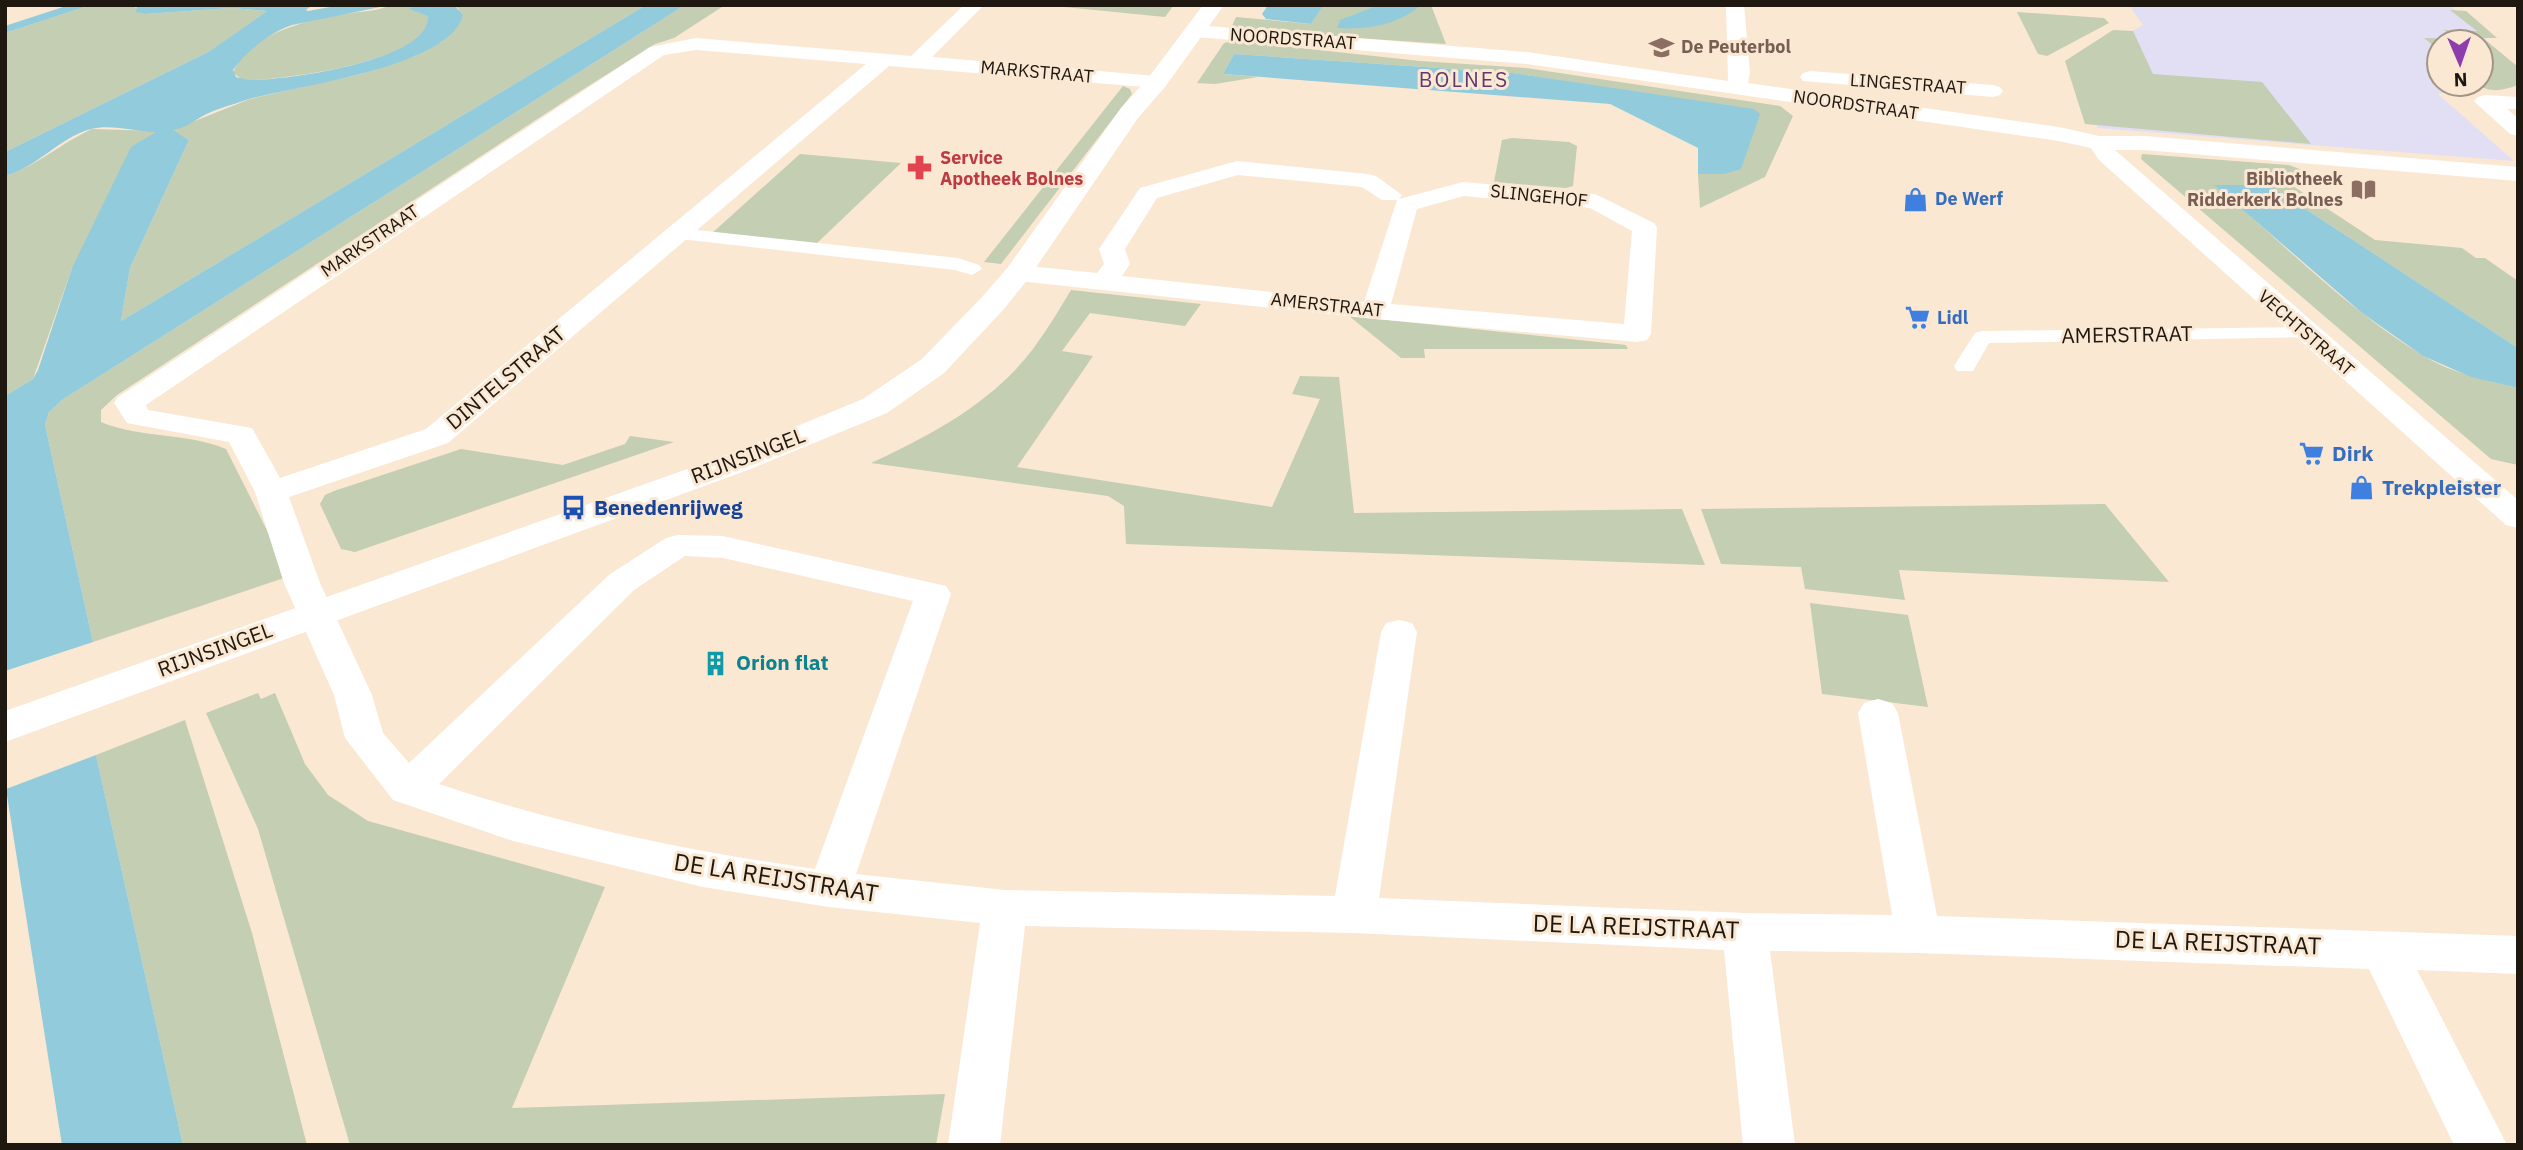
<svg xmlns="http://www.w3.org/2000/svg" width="2523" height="1150" viewBox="0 0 2523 1150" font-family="'IBM Plex Sans',sans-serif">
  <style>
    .education { fill: #e2def4; fill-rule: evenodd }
    .green { fill: #c3ceb2 }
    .water { fill: #92cbdc }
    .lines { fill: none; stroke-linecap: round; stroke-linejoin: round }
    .pedestrian { fill: #fff; fill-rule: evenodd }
    .minor { fill: #fff; fill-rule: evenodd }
    .tertiary { fill: #fff; fill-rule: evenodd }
    .labels { text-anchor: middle; stroke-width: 6; stroke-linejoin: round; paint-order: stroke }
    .far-street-label { font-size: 18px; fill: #1f1811; stroke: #fae8d3 }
    .far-education-label { font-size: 18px; font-weight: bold; fill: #785e54; stroke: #fae8d3; text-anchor: start }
    .far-health-label { font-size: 18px; font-weight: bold; fill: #be3a42; stroke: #fae8d3; text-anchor: start }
    .far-shop-label { font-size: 18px; font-weight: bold; fill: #366cbe; stroke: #fae8d3; text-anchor: start }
    .far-quarter-label { font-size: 21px; letter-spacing: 2px; fill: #603870; stroke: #fae8d3 }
    .street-label { font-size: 21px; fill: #1f1811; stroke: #fae8d3 }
    .shop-label { font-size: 21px; font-weight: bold; fill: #366cbe; stroke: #fae8d3; text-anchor: start }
    .transit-label { font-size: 21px; font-weight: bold; fill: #164399; stroke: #fae8d3; text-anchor: start }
    .culture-label { font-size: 21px; font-weight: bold; fill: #0d838f; stroke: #fae8d3; text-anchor: start }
    .near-street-label { font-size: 24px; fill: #1f1811; stroke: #fae8d3 }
  </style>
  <rect width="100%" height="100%" fill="#fae8d3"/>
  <path class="education" d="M2129 5H2448L2486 32 2488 83 2438 94 2514 161 2098 128 2076 63 2143 25ZM2439 42H2481V84H2439Z"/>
  <g class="green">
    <path d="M91 5H137L135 8 146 14 231 8 267 11 208 52 5 152V33Z"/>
    <path d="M390 5H416L410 9 429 16C431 62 286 78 254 80H243L233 73C248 32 314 18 352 13 364 11 379 11 390 5Z"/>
    <path d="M454 5H646L121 321 130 268 189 140 172 130 250 99 361 74 415 56 443 41 459 9Z"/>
    <path d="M685 5H725L674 38 655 44 571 97 117 395 101 410V422C141 439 186 432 226 449L290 576 93 642 45 425 49 412 62 400Z"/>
    <path d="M1044 5H1174L1165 17Z"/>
    <path d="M1324 5H1431L1446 44 1239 30 1232 26 1236 17 1311 24Z"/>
    <path d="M2450 10 2466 11 2497 38H2483L2518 67V85C2505 90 2489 94 2478 84H2481V42H2439V50L2424 38 2455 39 2444 30 2477 31Z"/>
    <path d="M2017 12 2104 18 2109 23 2047 56 2038 54Z"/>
    <path d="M2113 30 2133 31 2153 74 2262 82 2311 144 2085 124 2065 61Z"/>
    <path d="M1234 41 1420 61 1526 68 1780 106 1793 116 1765 177 1700 208 1698 174H1724L1759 114 1513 73 1234 54 1223 74 1258 77 1215 84 1197 83 1224 43Z"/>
    <path d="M1123 86 1130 89 1132 94 1001 264 984 262Z"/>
    <path d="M92 129 160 131 72 268 33 379 5 396V176C37 166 61 143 92 129Z"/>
    <path d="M1512 138 1569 142 1577 146 1573 186 1566 188 1494 182 1502 140Z"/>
    <path d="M800 154 901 163 815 245 711 234Z"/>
    <path d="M2142 154 2289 165 2318 176 2322 181 2282 179 2375 240 2462 248 2476 258H2485L2518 281V348L2269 185H2215C2281 242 2348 310 2422 355 2451 373 2485 380 2518 388V465L2491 459 2141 159Z"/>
    <path d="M1071 290 1201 304 1185 326 1090 313 1062 351 1093 356 1017 467 1272 507 1320 399 1292 394 1300 376 1339 377 1354 513 1682 509 1705 565 1126 544 1124 506 1108 496 871 463C931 435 992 403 1033 349 1047 330 1059 310 1071 290Z"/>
    <path d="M1349 316 1626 345 1628 349H1424L1425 358H1401Z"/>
    <path d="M630 436 674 442 355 552 341 549 320 504 325 495 334 491 461 449 563 465 625 444Z"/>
    <path d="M2105 504 2169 582 1899 570 1905 600 1805 589 1801 567 1721 564 1701 509Z"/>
    <path d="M1810 603 1908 615 1928 707 1822 694Z"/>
    <path d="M258 693 261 699 275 693 305 764 328 795 368 821 605 887 512 1108 945 1094 936 1145H350L258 829 206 713Z"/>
    <path d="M185 720 252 933 307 1145H183L96 755Z"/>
  </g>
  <g class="water">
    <path d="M69 5H91L5 33V26Z"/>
    <path d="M137 5H312L306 10 308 11 341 5H390L292 25C271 32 246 51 233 70L236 77 248 80C281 81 432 61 428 16L409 9 416 5H454L463 15C450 68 293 86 246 100 232 105 214 109 201 117 191 123 185 128 173 130L189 140 130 268 121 321 646 5H685L62 400 49 412 45 425 93 642 5 671V396L33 379 38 370 72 268 131 147 156 132C136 132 112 124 91 129 60 137 38 167 5 176V152L208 52 267 11 231 8 146 14 136 12Z"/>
    <path d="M1268 5H1324L1311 24 1266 19 1262 14Z"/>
    <path d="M1379 5H1421C1398 25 1367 30 1337 28L1340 20Z"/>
    <path d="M1234 54 1513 73 1754 109 1760 114 1741 169 1724 174H1698V148L1610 104 1223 74Z"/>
    <path d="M2214 185H2269L2518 348V388L2471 377 2423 356 2362 313Z"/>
    <path d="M96 755 183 1145H62L6 789Z"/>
  </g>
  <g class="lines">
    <g class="pedestrian">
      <path d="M678 228 958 258 979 265 982 269 972 275 955 270 671 238 669 234Z"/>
      <path d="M2306 327 2313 329 2316 333 2313 337 1989 343 1973 371H1957L1954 366 1975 333 1982 331Z"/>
    </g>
    <g class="minor">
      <path d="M964 5H984L932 57 1157 76 1164 78 1167 82 1164 86 1157 88 889 66 448 443 289 497 320 583 372 695 383 733 409 763 610 574 666 538 678 535 723 536 933 583 946 586 951 594 856 874 1005 890 1335 896 1381 632 1386 623 1399 620 1412 623 1417 632 1379 898 1745 913 1892 915 1858 713 1864 703 1878 699 1892 703 1898 713 1937 916 2518 936V974L2417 970 2507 1145H2454L2369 969 1918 953 1770 951 1795 1145H1743L1724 950 1354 933 1025 926 1000 1145H948L980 923 829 907 703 887 513 841 393 800 345 738 334 695 284 583 255 492 229 442 127 423 114 403 118 397 650 47 696 38 911 56ZM696 50 866 64 426 429 280 478 252 428 148 410 146 405 664 55ZM685 556 723 558 913 601 815 869C687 851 561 825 439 784L634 590Z"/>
      <path d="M1726 5H1744L1750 72 1748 83 2059 127 2099 136H2145L2518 167V181L2145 150H2115L2518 500V528L2506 525 2099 160 2091 148 2059 141 1527 64 1195 37 1185 31 1195 25 1527 52 1728 81Z"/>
      <path d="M1810 71 1993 85 2000 87 2003 91 2000 95 1993 97 1803 81 1800 77 1803 73Z"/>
      <path d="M2485 95 2518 97V109H2507L2518 118V136L2510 134 2478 105 2474 101 2478 97Z"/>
      <path d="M1237 161 1368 174 1376 176 1402 195 1399 199 1463 182 1595 194 1654 223 1657 228 1651 334 1647 340 1637 342 1375 319 1018 281 1009 279 1005 273 1009 267 1018 265 1097 273 1104 264 1099 249 1140 188ZM1238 175 1362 187 1382 200H1397L1364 302 1122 276 1130 264 1125 249 1157 198ZM1464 196 1590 208 1632 231 1624 324 1391 304 1417 209Z"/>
    </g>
    <path class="tertiary" d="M1203 5H1224L1165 87 1138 118 1028 279 1004 309 944 373 887 413 748 470 5 742V711L724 456 863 399 922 359 982 297 1008 267 1121 108 1149 77Z"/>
  </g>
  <defs>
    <symbol id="school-bare" viewBox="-9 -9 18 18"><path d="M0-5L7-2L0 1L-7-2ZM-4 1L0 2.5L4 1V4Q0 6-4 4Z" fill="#8d6e63" stroke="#fae8d3" stroke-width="2.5" paint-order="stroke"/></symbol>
    <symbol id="pharmacy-bare" viewBox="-9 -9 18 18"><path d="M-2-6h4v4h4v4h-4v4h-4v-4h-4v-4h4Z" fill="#e0444e" stroke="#fae8d3" stroke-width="2.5" paint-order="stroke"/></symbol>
    <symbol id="library-bare" viewBox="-9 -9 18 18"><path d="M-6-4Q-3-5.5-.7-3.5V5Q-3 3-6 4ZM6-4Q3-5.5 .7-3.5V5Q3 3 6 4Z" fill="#8d6e63" stroke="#fae8d3" stroke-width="2.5" paint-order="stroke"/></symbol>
    <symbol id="shop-bare" viewBox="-9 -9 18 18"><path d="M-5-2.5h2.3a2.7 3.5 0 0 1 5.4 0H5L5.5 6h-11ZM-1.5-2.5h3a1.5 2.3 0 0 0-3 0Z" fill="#3f7fe0" stroke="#fae8d3" stroke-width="2.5" paint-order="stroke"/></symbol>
    <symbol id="supermarket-bare" viewBox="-9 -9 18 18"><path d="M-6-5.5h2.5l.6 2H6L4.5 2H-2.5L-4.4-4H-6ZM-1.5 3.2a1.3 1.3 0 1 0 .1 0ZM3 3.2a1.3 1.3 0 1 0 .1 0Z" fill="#3f7fe0" stroke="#fae8d3" stroke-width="2.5" paint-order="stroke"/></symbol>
    <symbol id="bus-bare" viewBox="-9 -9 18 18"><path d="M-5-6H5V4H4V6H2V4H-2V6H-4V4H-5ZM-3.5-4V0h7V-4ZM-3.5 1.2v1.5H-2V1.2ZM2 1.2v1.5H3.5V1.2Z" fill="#1a4fb4" stroke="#fae8d3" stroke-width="2.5" paint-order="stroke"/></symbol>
    <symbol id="building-bare" viewBox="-9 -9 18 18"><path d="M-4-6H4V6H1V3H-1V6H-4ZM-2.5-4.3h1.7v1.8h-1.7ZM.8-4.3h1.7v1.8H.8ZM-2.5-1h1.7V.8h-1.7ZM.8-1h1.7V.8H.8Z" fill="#0f9aa8" stroke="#fae8d3" stroke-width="2.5" paint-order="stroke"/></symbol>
  </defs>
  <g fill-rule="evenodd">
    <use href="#school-bare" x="1644" y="30" width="35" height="35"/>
    <use href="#pharmacy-bare" x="902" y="150" width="35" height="35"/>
    <use href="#library-bare" x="2346" y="172" width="35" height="35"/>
    <use href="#shop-bare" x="1898" y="182" width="35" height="35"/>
    <use href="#supermarket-bare" x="1900" y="300" width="35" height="35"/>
    <use href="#supermarket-bare" x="2294" y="436" width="35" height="35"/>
    <use href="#shop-bare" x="2344" y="470" width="35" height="35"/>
    <use href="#bus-bare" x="556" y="490" width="35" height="35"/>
    <use href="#building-bare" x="698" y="646" width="35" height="35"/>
  </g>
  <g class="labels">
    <g class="far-street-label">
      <text transform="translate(1293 39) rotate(4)" y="6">NOORDSTRAAT</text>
      <text transform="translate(1037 72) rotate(5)" y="6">MARKSTRAAT</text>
      <text transform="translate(1908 84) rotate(4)" y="6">LINGESTRAAT</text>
      <text transform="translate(1856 105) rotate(8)" y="6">NOORDSTRAAT</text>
      <text transform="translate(1539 196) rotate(6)" y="6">SLINGEHOF</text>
      <text transform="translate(370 241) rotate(-34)" y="6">MARKSTRAAT</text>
      <text transform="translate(1327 305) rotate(6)" y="6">AMERSTRAAT</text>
      <text transform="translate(2306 333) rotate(41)" y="6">VECHTSTRAAT</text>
    </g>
    <g class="far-education-label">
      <text x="1681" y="53">De Peuterbol</text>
      <text x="2343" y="185" text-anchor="end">Bibliotheek<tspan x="2343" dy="21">Ridderkerk Bolnes</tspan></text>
    </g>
    <g class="far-health-label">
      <text x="940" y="164">Service<tspan x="940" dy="21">Apotheek Bolnes</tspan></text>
    </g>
    <g class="far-shop-label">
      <text x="1935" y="205">De Werf</text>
      <text x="1937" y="324">Lidl</text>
    </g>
    <g class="far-quarter-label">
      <text x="1464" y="87">BOLNES</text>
    </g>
    <g class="street-label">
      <text transform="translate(2127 335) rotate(-1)" y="7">AMERSTRAAT</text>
      <text transform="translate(506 378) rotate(-40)" y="7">DINTELSTRAAT</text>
      <text transform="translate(748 456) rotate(-21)" y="7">RIJNSINGEL</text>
      <text transform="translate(215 650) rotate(-20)" y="7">RIJNSINGEL</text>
    </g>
    <g class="shop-label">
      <text x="2332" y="461">Dirk</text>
      <text x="2382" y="495">Trekpleister</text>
    </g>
    <g class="transit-label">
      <text x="594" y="515">Benedenrijweg</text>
    </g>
    <g class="culture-label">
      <text x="736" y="670">Orion flat</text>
    </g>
    <g class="near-street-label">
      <text transform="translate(776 878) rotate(9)" y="8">DE LA REIJSTRAAT</text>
      <text transform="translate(1636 927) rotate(2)" y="8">DE LA REIJSTRAAT</text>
      <text transform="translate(2218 943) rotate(2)" y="8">DE LA REIJSTRAAT</text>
    </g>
  </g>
  <rect width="2523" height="1150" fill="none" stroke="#1f1811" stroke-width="14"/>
  <g transform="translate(2460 63) rotate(178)"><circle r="33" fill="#fae8d3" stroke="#a29585" stroke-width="2"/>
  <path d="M0-5L12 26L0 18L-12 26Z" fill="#8e3dad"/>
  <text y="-10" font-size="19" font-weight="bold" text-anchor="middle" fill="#1f1811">N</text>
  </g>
</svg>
